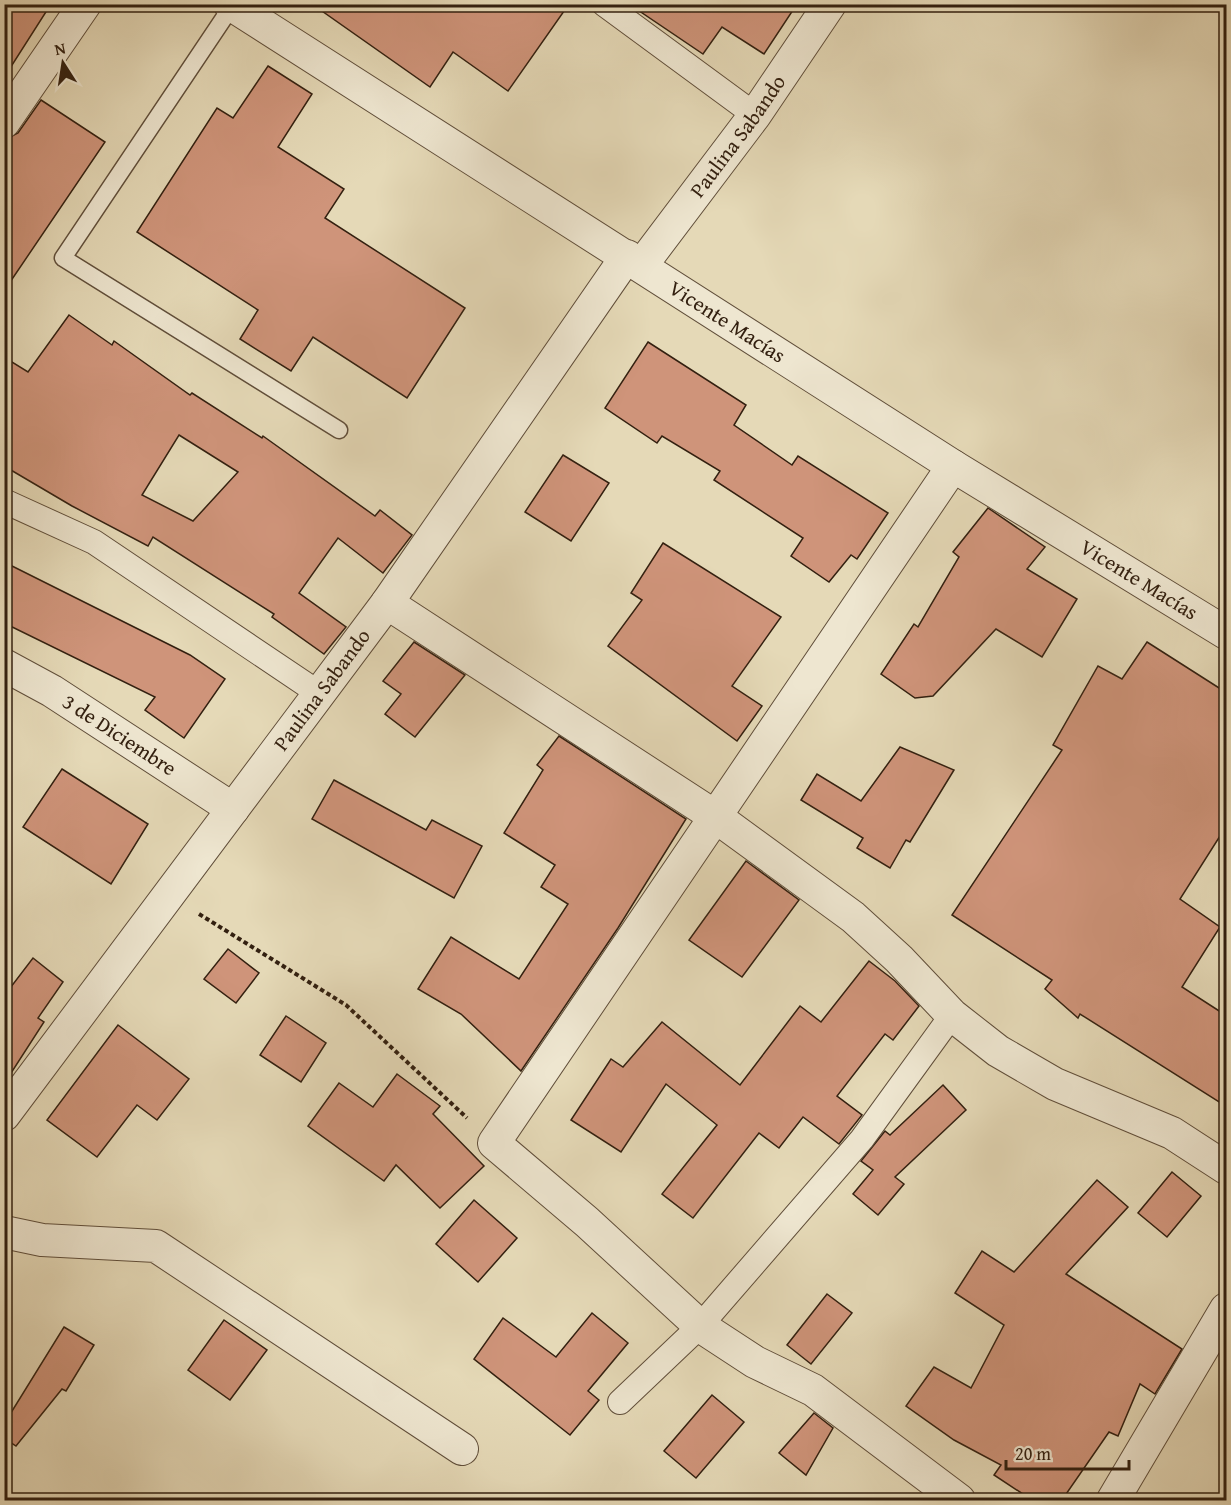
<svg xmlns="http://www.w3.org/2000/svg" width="1231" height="1505" viewBox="0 0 1231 1505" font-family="'Gentium Book Plus',serif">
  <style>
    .building { fill: #cf947a; stroke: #332010; stroke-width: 1.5; fill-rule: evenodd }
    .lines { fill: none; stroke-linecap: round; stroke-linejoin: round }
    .service-casing { stroke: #604e3a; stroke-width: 19 }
    .pedestrian-casing { stroke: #604e3a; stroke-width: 26 }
    .minor-casing { stroke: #604e3a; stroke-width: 34 }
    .path { stroke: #332010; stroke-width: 4; stroke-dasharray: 4.5 3; stroke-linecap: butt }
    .service { stroke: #eee6d0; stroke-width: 16 }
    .pedestrian { stroke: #eee6d0; stroke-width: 24 }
    .minor { stroke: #eee6d0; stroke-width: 32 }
    .labels { text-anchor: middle; stroke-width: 4.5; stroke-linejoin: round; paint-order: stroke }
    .street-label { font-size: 21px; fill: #332010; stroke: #eee6d0 }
  </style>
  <rect width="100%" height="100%" fill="#e5d9b7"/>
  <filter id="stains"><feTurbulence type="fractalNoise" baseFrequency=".00333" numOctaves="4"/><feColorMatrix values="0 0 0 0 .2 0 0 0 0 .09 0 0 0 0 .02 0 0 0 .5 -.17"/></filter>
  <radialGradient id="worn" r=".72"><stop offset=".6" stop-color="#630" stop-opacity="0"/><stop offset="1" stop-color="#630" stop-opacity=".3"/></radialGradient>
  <g class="building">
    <path d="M4 4H51L5 76 11 80 4 89Z"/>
    <path d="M312 4H569L508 91 453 52 430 87Z"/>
    <path d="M629 4H797L764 54 722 27 703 54Z"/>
    <path d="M268 66 312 94 278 147 344 189 325 218 465 308 407 398 313 337 291 371 240 339 258 310 137 232 217 108 233 118Z"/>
    <path d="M41 100 105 142 4 291V140L18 133Z"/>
    <path d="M69 315 112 345 114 341 190 395 192 393 262 438 263 436 375 516 380 510 412 535 383 573 338 538 299 593 346 627 324 654 272 617 274 614 153 537 148 546 72 506 4 466V357L28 372ZM179 435 238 472 193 521 142 495Z"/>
    <path d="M648 342 746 405 734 425 792 465 798 456 888 513 857 559 851 555 829 582 791 556 803 538 714 480 720 471 662 436 657 443 605 408Z"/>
    <path d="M563 455 609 483 571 541 525 512Z"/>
    <path d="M988 508 1045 547 1027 569 1077 599 1042 657 996 629 933 696 915 698 881 674 914 624 918 627 959 557 953 552Z"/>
    <path d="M663 543 781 617 732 686 762 706 737 741 608 646 642 600 631 593Z"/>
    <path d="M4 562 190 655 225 679 184 738 145 710 155 697 4 623Z"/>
    <path d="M414 642 465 675 415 737 385 714 401 694 383 681Z"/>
    <path d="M1147 642 1227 693V825L1180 899 1220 927 1182 987 1227 1016V1107L1080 1014 1078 1018 1045 989 1052 980 952 915 1062 750 1053 745 1098 666 1122 679Z"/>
    <path d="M559 736 686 819 618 928 521 1071 461 1014 418 989 451 937 519 979 568 904 541 887 555 865 504 833 543 770 537 765Z"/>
    <path d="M900 747 954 770 910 842 906 840 890 868 857 848 863 838 801 800 817 774 861 801Z"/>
    <path d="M62 769 148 824 111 884 23 827Z"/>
    <path d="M334 780 426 830 432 820 482 846 454 898 312 819Z"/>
    <path d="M746 861 799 900 742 977 689 940Z"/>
    <path d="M228 949 259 973 236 1003 204 979Z"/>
    <path d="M33 958 63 982 38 1018 44 1022 4 1084V996Z"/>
    <path d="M869 961 895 981 919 1006 893 1040 885 1034 837 1096 862 1115 839 1144 803 1117 779 1148 759 1133 693 1218 662 1194 717 1125 666 1084 621 1152 571 1120 611 1059 623 1067 662 1022 740 1085 800 1006 821 1022Z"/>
    <path d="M286 1016 326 1043 301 1082 260 1055Z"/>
    <path d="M118 1025 189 1079 157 1120 137 1105 97 1157 47 1120Z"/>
    <path d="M397 1074 440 1106 433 1114 484 1166 440 1208 396 1165 384 1181 308 1126 339 1083 373 1107Z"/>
    <path d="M943 1085 966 1110 895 1177 904 1184 878 1215 853 1194 873 1170 861 1161 885 1131 890 1135Z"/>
    <path d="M1172 1172 1201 1196 1167 1237 1138 1213Z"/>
    <path d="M1097 1180 1128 1207 1066 1274 1182 1349 1155 1394 1140 1384 1118 1436 1109 1432 1062 1500H1032L994 1475 1001 1465 954 1440 906 1406 934 1367 971 1388 1004 1325 955 1293 982 1251 1014 1272Z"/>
    <path d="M474 1200 517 1238 478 1282 436 1244Z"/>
    <path d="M827 1294 852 1313 811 1364 787 1345Z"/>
    <path d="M592 1313 628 1343 588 1391 599 1400 570 1435 474 1359 503 1318 556 1357Z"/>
    <path d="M224 1320 267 1350 230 1400 188 1370Z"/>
    <path d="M64 1327 94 1345 66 1391 62 1389 16 1446 4 1438V1424Z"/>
    <path d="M712 1395 744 1422 696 1478 664 1451Z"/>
    <path d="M814 1413 833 1428 806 1475 779 1453Z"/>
  </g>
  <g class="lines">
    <defs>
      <path id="service" d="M232 6 63 258 339 430"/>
      <g id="pedestrian">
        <path d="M604 4 755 115"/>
        <path d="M4 501 94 542 320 694"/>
        <path d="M620 1402 700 1326 862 1139 952 1015"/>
      </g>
      <g id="minor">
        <path id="s1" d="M230 4 953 466 1226 633"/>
        <path d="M4 122 85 4"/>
        <path id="s2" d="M641 266 755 115 830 4"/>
        <path d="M953 466 494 1143 587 1222 700 1326 755 1362 813 1390 959 1500"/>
        <path d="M387 603 716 817 853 917 899 959 952 1015 998 1051 1055 1084 1172 1133 1226 1168"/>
        <path id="s3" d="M4 665 52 691 233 809"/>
        <path id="s4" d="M4 1115 387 603 627 256"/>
        <path d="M4 1232 42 1240 156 1246 462 1449"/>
        <path d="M1113 1500 1226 1309"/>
      </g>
    </defs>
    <use href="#service" class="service-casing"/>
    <use href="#pedestrian" class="pedestrian-casing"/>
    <use href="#minor" class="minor-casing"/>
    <path class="path" d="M199 914 346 1005 467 1118"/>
    <use href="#service" class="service"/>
    <use href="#pedestrian" class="pedestrian"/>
    <use href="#minor" class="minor"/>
  </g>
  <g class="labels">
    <g class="street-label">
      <text dy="7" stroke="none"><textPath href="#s2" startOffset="162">Paulina Sabando</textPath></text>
      <text dy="7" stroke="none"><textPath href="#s1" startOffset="590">Vicente Macías</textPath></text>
      <text dy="7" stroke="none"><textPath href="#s1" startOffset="1076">Vicente Macías</textPath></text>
      <text dy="7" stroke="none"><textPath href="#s4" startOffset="531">Paulina Sabando</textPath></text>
      <text dy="7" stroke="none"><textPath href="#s3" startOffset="135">3 de Diciembre</textPath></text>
    </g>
  </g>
  <rect width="1231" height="1505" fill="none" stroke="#e5d9b7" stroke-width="24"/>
  <rect x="6" y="6" width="1219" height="1493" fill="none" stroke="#332010" stroke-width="3"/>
  <rect x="12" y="12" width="1207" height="1481" fill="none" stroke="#332010" stroke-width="1.5"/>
  <g transform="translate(63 63) rotate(348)" stroke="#eee6d0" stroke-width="4.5" paint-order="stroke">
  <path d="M0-4.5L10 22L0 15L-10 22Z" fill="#332010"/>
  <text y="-9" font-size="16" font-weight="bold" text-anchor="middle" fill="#332010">N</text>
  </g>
  <path d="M1006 1460v9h123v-9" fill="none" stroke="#332010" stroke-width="3"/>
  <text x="1015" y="1460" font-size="18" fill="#332010" stroke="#eee6d0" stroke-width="4.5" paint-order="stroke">20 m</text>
  <rect width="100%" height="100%" filter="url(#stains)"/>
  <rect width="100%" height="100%" fill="url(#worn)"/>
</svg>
